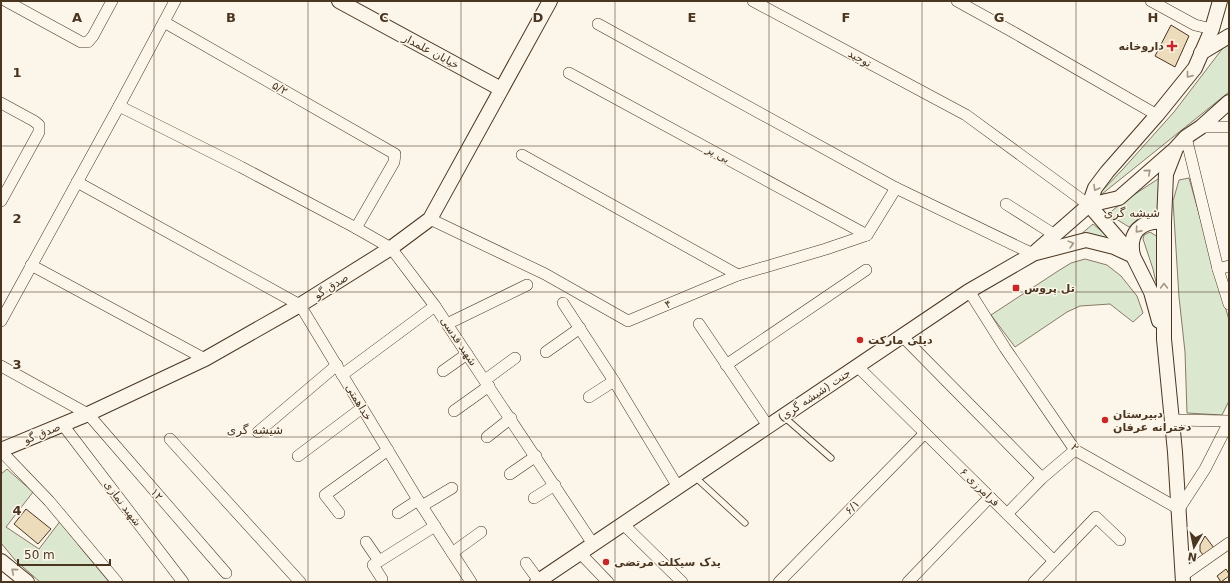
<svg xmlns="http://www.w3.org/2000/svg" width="1230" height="583" viewBox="0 0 1230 583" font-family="'DejaVu Sans','Noto Naskh Arabic',sans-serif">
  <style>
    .green { fill: #dce7d0; stroke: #887966 }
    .building { fill: #ecdcbc; stroke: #4a3520 }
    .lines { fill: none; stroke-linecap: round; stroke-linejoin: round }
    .service-casing { stroke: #4a3520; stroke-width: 7 }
    .minor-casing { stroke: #4a3520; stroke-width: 12 }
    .tertiary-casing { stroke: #4a3520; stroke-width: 16 }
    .service { stroke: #fbf6e9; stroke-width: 5.5 }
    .minor { stroke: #fbf6e9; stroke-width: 11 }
    .tertiary { stroke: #fbf6e9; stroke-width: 14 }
    .oneway { stroke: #a29684 }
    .grid { fill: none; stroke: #4a3520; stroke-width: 1; stroke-opacity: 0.55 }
    .poi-dot { fill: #c62828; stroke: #fbf6e9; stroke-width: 1.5 }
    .labels { text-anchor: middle; stroke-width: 3; stroke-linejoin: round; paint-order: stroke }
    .poi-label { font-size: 11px; font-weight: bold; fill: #4a3520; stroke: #fbf6e9; text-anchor: start }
    .street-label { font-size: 11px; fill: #4a3520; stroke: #fbf6e9 }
    .neighbourhood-label { font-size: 12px; fill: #4a3520; stroke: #fbf6e9 }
    .grid-label { font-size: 13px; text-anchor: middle; font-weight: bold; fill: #4a3520; stroke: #fbf6e9; stroke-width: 3; stroke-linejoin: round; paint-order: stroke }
  </style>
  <rect width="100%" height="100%" fill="#fbf6e9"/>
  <g class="green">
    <path d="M1229 40V92L1102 194 1100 193 1123 169 1174 112Z"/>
    <path d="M1161 177 1157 217C1145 213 1137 220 1129 227L1108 214 1123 202Z"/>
    <path d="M1189 178 1229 320V401L1222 415 1187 413 1185 352 1179 297 1173 201 1179 180Z"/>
    <path d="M1093 224 1112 240 1080 235Z"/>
    <path d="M1150 232 1158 237 1161 304 1153 269 1143 239 1144 235Z"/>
    <path d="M1085 259 1107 265 1121 276 1137 296 1143 313 1133 322 1110 304 1080 306 1067 312 1015 347 991 315 1058 271 1071 263Z"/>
    <path d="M7 469 33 492 6 527 39 549 61 520 80 547 109 582H40L15 560 1 543V474Z"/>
  </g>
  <g class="building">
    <path d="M1171 25 1189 36 1175 67 1155 56Z"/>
    <path d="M26 509 51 529 38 544 14 524Z"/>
    <path d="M1205 536 1214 548 1203 555 1200 551V545Z"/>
    <path d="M1226 569 1229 574V576L1221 582 1217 576Z"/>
  </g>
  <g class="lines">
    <defs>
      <g id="service">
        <path d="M783 416 831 458"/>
        <path d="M694 476 745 523"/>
      </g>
      <g id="minor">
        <path d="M6 1 81 42H88L93 36 112 1"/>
        <path d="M753 1 966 115 1089 205"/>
        <path d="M957 1 1013 32 1157 115"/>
        <path d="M1151 1 1195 25 1212 29"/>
        <path d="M164 22 395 154 394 162 356 228"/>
        <path d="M598 24 896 188 1033 254"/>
        <path d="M569 73 867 235"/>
        <path d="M1 103 34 121 39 125V132L1 201"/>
        <path d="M119 106 241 167 356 228 391 248 435 306 593 544"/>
        <path d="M1201 127H1229"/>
        <path d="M1186 137 1218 269 1229 304"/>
        <path d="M522 155 738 275"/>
        <path d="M77 182 300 305 418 500 471 582"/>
        <path d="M1006 204 1055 235"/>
        <path d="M430 219 545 274 628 321 738 275 826 249 867 235 896 188"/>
        <path d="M31 265 205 359"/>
        <path d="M1218 269 1229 266"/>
        <path d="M969 291 1005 348 1075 450 1179 509 1205 469 1229 422"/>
        <path d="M563 303 614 381 678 487"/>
        <path d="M1 321 119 106 175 1"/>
        <path d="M447 324 527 285"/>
        <path d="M699 324 768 426"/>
        <path d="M902 336 1042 478"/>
        <path d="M546 352 580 328"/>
        <path d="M726 365 866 270"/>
        <path d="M1 366 88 414 226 573"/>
        <path d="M857 366 1007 514 1054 561"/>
        <path d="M443 371 467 354"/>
        <path d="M342 375 435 306"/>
        <path d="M485 380 515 358"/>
        <path d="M589 397 614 381"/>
        <path d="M454 411 489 386"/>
        <path d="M1172 420 1229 421"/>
        <path d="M63 425 183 582"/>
        <path d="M258 432 337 365"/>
        <path d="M487 437 511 418"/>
        <path d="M170 439 300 582"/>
        <path d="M1 451 49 501 117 582"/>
        <path d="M298 456 362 408"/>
        <path d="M510 474 536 456"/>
        <path d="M534 498 555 485"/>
        <path d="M422 506 452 488"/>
        <path d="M339 513 325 495 388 450"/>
        <path d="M398 513 418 500"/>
        <path d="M1007 514 1042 478 1075 450"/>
        <path d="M623 524 682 582"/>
        <path d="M366 542 379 561"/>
        <path d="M452 553 481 532"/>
        <path d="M580 553 608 582"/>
        <path d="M526 563 539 581"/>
        <path d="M1182 576 1229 543"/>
        <path d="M382 579 373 565 435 526"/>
        <path d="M779 582 925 433"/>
        <path d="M908 582 990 497"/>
        <path d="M1034 582 1096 517 1120 540"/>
      </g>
      <g id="tertiary">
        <path d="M339 1 501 89"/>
        <path d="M1201 53 1229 36"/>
        <path d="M1175 151 1166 174 1164 222V339L1175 452 1183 582"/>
        <path d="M1089 205 1095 188 1107 172 1157 115 1195 68 1212 29 1220 1"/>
        <path d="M1089 205 1133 256 1151 292 1159 321"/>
        <path d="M1036 253 1086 240 1114 247 1129 254"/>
        <path d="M1133 256C1128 233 1140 220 1164 222"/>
        <path d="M1 450 88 414 205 359 300 305 391 248 430 219 550 1"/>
        <path d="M1 561 27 582"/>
        <path d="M537 582 969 291 1033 254 1089 205 1119 198 1175 149 1186 137 1201 127 1229 102"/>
      </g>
    </defs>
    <use href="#service" class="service-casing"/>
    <use href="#minor" class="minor-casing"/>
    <use href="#tertiary" class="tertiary-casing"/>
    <use href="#service" class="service"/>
    <use href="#minor" class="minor"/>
    <use href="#tertiary" class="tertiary"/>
  </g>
  <defs><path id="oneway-chevron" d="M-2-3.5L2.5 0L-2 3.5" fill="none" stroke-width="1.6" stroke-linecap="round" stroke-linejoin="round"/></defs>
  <g class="oneway">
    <use href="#oneway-chevron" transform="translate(1189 75) rotate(129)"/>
    <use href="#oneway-chevron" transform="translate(1148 172) rotate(-41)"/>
    <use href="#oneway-chevron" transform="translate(1096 188) rotate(120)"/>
    <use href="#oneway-chevron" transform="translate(1138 230) rotate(132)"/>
    <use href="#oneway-chevron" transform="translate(1071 244) rotate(-15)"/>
    <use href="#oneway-chevron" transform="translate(1164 286) rotate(-90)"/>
    <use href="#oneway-chevron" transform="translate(14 571) rotate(-140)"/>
  </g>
  <path class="grid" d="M154 1V582M308 1V582M461 1V582M615 1V582M769 1V582M922 1V582M1076 1V582M1 146H1229M1 292H1229M1 437H1229"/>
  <g class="poi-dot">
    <path d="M1170 40h4v4h4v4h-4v4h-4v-4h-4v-4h4z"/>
    <rect x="1012" y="284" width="8" height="8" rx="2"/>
    <circle cx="860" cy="340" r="4"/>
    <circle cx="1105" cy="420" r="4"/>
    <circle cx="606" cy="562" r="4"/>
  </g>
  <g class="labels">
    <g class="poi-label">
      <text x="1164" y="50" text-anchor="end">داروخانه</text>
      <text x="1024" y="292">تل پروس</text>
      <text x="868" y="344">دیلی مارکت</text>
      <text x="1113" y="418">دبیرستان<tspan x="1113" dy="13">دخترانه عرفان</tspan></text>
      <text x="614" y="566">یدک سیکلت مرتضی</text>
    </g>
    <g class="street-label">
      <text transform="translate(431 51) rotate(28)" y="4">خیابان علمدار</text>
      <text transform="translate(860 58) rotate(28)" y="4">توحید</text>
      <text transform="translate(280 88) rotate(29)" y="4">۵/۲</text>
      <text transform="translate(718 154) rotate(29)" y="4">بی پر</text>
      <text transform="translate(331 286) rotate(-32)" y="4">صدق گو</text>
      <text transform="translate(668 304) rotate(-23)" y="4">۴</text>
      <text transform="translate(459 341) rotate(56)" y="4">شهید قدسی</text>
      <text transform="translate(814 395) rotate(-34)" y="4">جنت (شیشه گری)</text>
      <text transform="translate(359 402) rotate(59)" y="4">خداهمتی</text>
      <text transform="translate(42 433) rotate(-22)" y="4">صدق گو</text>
      <text transform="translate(1075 447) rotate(46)" y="4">۲</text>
      <text transform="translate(980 487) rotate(44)" y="4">فرامرزی ۶</text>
      <text transform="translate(157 494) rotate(49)" y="4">۱۲</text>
      <text transform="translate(123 503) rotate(53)" y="4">شهید نمازی</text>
      <text transform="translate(852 507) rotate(-46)" y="4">۶/۱</text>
    </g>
    <g class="neighbourhood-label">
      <text x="1132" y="217">شیشه گری</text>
      <text x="255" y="434">شیشه گری</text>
    </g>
  </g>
  <g class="grid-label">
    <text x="77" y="22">A</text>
    <text x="231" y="22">B</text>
    <text x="384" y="22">C</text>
    <text x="538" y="22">D</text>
    <text x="692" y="22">E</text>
    <text x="846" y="22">F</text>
    <text x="999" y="22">G</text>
    <text x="1153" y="22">H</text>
    <text x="17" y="77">1</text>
    <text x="17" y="223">2</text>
    <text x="17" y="369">3</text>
    <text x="17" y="515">4</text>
  </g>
  <rect width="1230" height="583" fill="none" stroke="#4a3520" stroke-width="4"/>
  <g transform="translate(1194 547) rotate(189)" stroke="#fbf6e9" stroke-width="3" paint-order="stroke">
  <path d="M0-3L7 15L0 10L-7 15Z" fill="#4a3520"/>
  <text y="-6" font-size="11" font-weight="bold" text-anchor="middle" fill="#4a3520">N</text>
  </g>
  <path d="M18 559v6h92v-6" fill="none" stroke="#4a3520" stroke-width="2"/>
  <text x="24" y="559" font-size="12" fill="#4a3520" stroke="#fbf6e9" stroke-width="3" paint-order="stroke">50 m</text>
</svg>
